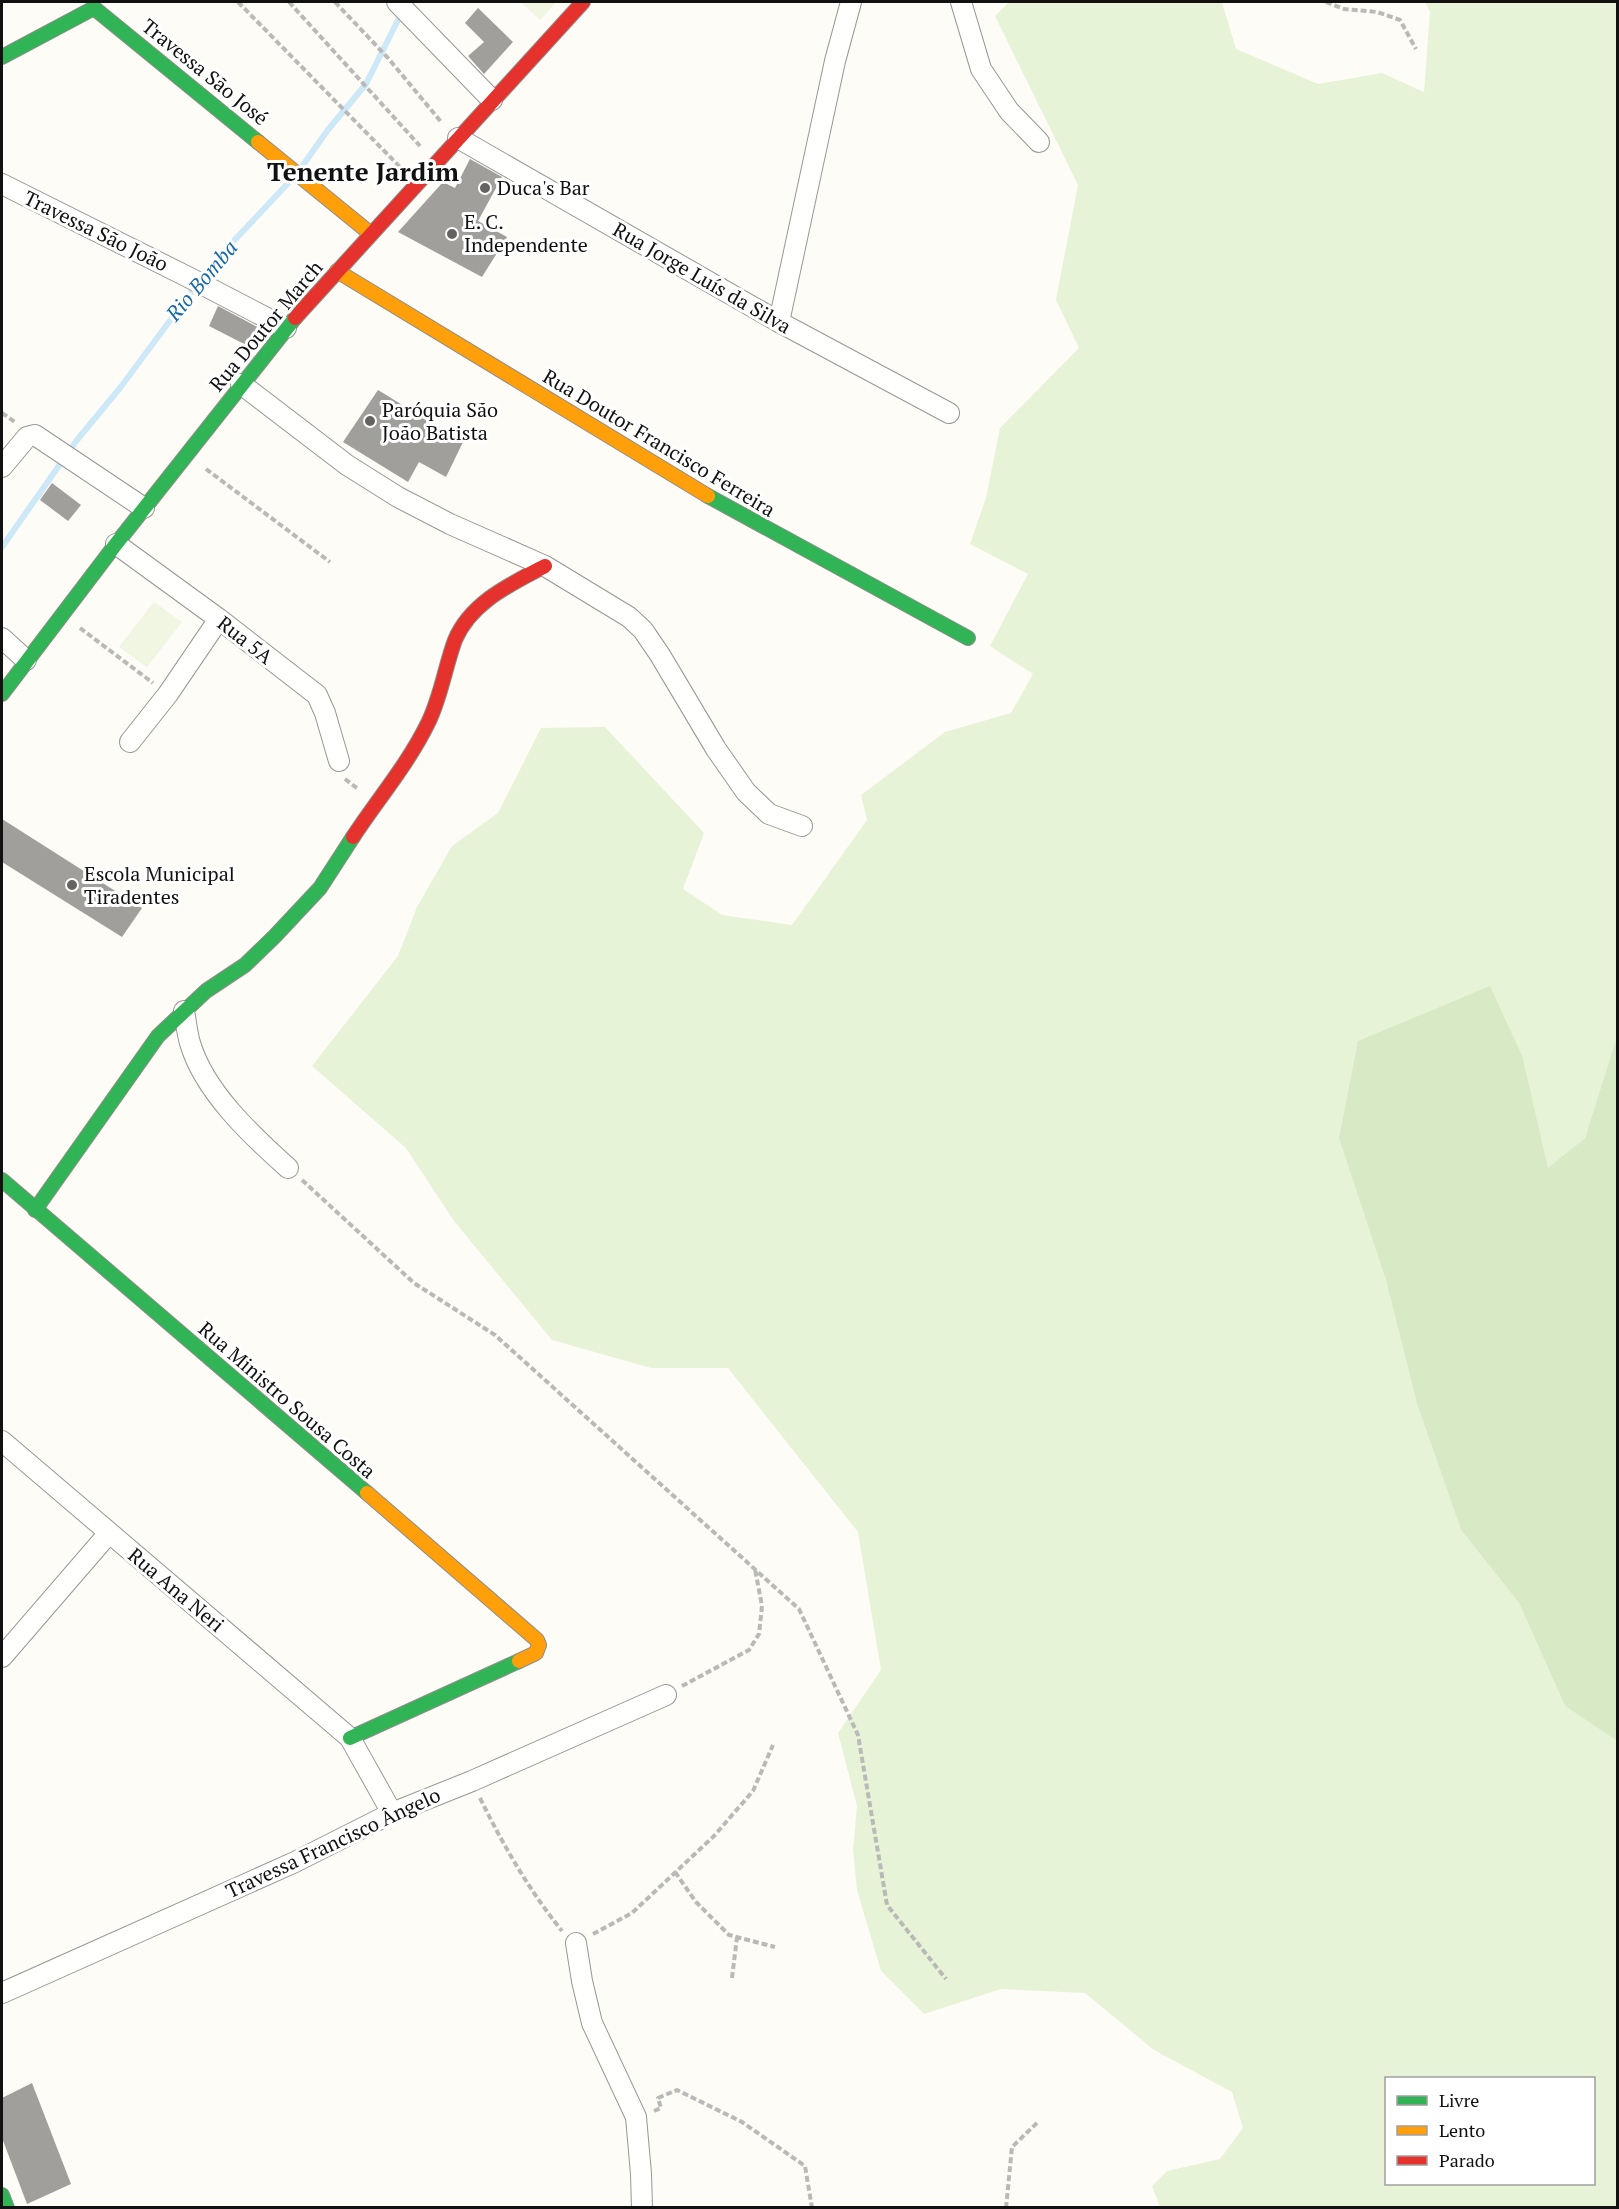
<svg xmlns="http://www.w3.org/2000/svg" width="1619" height="2209" viewBox="0 0 1619 2209" font-family="'PT Serif',serif">
  <style>
    .green { fill: #e7f3d7; fill-rule: evenodd }
    .forest { fill: #d8eac5 }
    .pitch { fill: #f0f6e1 }
    .lines { fill: none; stroke-linecap: round; stroke-linejoin: round }
    .stream { stroke: #cde8f7; stroke-width: 6 }
    .building { fill: #a19f9c }
    .street-casing { stroke: #979795; stroke-width: 22 }
    .fast-casing { stroke: #8e8d8b; stroke-width: 16 }
    .slow-casing { stroke: #8e8d8b; stroke-width: 16 }
    .jam-casing { stroke: #8e8d8b; stroke-width: 16 }
    .path { stroke: #b9b9b8; stroke-width: 4; stroke-dasharray: 6 3; stroke-linecap: butt }
    .street { stroke: #fffffe; stroke-width: 20 }
    .fast { stroke: #30b455; stroke-width: 14 }
    .slow { stroke: #ff9f0a; stroke-width: 14 }
    .jam { stroke: #e5322d; stroke-width: 14 }
    .poi-dot { fill: #646362; stroke: #fff; stroke-width: 2 }
    .labels { text-anchor: middle; stroke-width: 6; stroke-linejoin: round; paint-order: stroke }
    .street-label { font-size: 20px; fill: #111; stroke: #fff }
    .poi-label { font-size: 20px; fill: #111; stroke: #fff; text-anchor: start }
    .water-label { font-size: 21px; font-style: italic; fill: #1768a6; stroke: #fff }
    .district-label { font-size: 26px; font-weight: bold; fill: #111; stroke: #fff }
  </style>
  <rect width="100%" height="100%" fill="#fdfcf7"/>
  <path class="green" d="M1009 2H1222L1236 49 1318 84 1382 73 1424 92 1430 12 1425 2H1617V1036L1585 1138 1548 1169 1523 1058 1385 1277 1417 1404 1461 1530 1519 1603 1565 1706 1617 1741V2207H1160L1152 2186 1167 2171 1220 2159 1243 2128 1232 2092 1154 2050 1085 1993 1001 1989 924 2014 881 1971 857 1890 853 1850 857 1806 838 1733 881 1670 858 1532 728 1368H651L552 1340 454 1221 406 1148 312 1066 398 956 417 907 452 846 498 813 541 728 605 727 704 833 683 889 722 915 792 925 867 820 861 795 945 732 1011 713 1033 674 990 646 1028 574 970 544 986 498 1000 428 1079 348 1056 300 1078 185 995 16ZM1386 2078H1594V2184H1386Z"/>
  <path class="forest" d="M1490 986 1523 1058 1548 1168 1585 1138 1617 1036V1741L1565 1706 1519 1603 1461 1530 1417 1404 1385 1277 1339 1138 1358 1041Z"/>
  <g class="pitch">
    <path d="M521 2H556L540 20Z"/>
    <path d="M154 602 182 622 147 667 119 647Z"/>
  </g>
  <g class="lines">
    <g class="stream">
      <path d="M301 168 327 131 366 84 400 16"/>
      <path d="M2 547 77 440 120 388 212 264 293 178"/>
    </g>
  </g>
  <g class="building">
    <path d="M478 8 513 42 484 74 468 56 484 42 465 23Z"/>
    <path d="M470 159 502 177 478 221 507 237 482 277 398 232 443 182 455 188Z"/>
    <path d="M218 306 263 330 250 347 209 326Z"/>
    <path d="M378 390 463 442 446 477 419 462 408 482 343 442Z"/>
    <path d="M52 483 81 505 68 521 40 500Z"/>
    <path d="M2 819 142 908 122 937 2 862Z"/>
    <path d="M32 2083 71 2184 27 2204 2 2138V2098Z"/>
  </g>
  <g class="lines">
    <defs>
      <g id="street">
        <path d="M397 2 492 100"/>
        <path d="M961 2 981 69 1009 111 1039 142"/>
        <path d="M458 138 779 322 949 413"/>
        <path d="M2 184 188 277 286 328"/>
        <path d="M779 322 835 61 851 2"/>
        <path d="M241 384 347 465 398 497 450 524 545 566 629 617 643 630 660 655 716 749 746 792 769 814 802 826"/>
        <path d="M2 467 27 437 35 435 144 508"/>
        <path d="M116 544 219 619 317 695 325 713 339 761"/>
        <path d="M2 638 26 660"/>
        <path d="M130 742 168 694 219 619"/>
        <path d="M184 1011C186 1021 187 1033 190 1043 204 1091 251 1135 288 1168"/>
        <path d="M2 1441 350 1738 392 1813"/>
        <path d="M2 1657 109 1533"/>
        <path d="M576 1943 582 1981 592 2023 636 2117 641 2174 642 2208"/>
        <path d="M2 1993 295 1862 392 1813 472 1781 666 1695"/>
      </g>
      <g id="fast">
        <path d="M2 57 94 8 258 142"/>
        <path d="M708 496 968 638"/>
        <path d="M2 694 116 544 295 318"/>
        <path d="M2 1180 367 1493"/>
        <path d="M35 1210 158 1036 206 991 245 965 275 936 320 888 353 837"/>
        <path d="M350 1738 519 1661"/>
        <path d="M2 2195 7 2208"/>
      </g>
      <g id="slow">
        <path d="M258 142 371 234"/>
        <path d="M337 271 708 496"/>
        <path d="M367 1493 537 1640 539 1645 536 1653 519 1661"/>
      </g>
      <g id="jam">
        <path d="M295 318 583 2"/>
        <path d="M353 837C378 799 408 764 428 723 441 697 445 667 455 640 471 602 511 584 545 566"/>
      </g>
    </defs>
    <use href="#street" class="street-casing"/>
    <use href="#fast" class="fast-casing"/>
    <use href="#slow" class="slow-casing"/>
    <use href="#jam" class="jam-casing"/>
    <g class="path">
      <path d="M238 2 401 168"/>
      <path d="M289 2 420 146"/>
      <path d="M335 2 388 58 442 123"/>
      <path d="M1326 2 1344 9 1377 12 1400 20 1416 49"/>
      <path d="M2 413 15 422"/>
      <path d="M206 469 330 562"/>
      <path d="M80 628 153 683"/>
      <path d="M345 779 358 789"/>
      <path d="M302 1180 414 1283 495 1335 799 1609 858 1735 887 1905 946 1979"/>
      <path d="M682 1686 749 1650 759 1634 762 1606 755 1569"/>
      <path d="M480 1798C503 1845 529 1890 562 1931"/>
      <path d="M675 1872 696 1902 729 1935 775 1947"/>
      <path d="M593 1934 632 1913 714 1836 753 1791 773 1745"/>
      <path d="M732 1978 737 1937"/>
      <path d="M654 2111 661 2108 658 2098 677 2090 742 2122 805 2166 812 2208"/>
      <path d="M1006 2208 1012 2147 1038 2122"/>
    </g>
    <use href="#street" class="street"/>
    <use href="#fast" class="fast"/>
    <use href="#slow" class="slow"/>
    <use href="#jam" class="jam"/>
  </g>
  <g class="poi-dot">
    <circle cx="485" cy="188" r="6"/>
    <circle cx="452" cy="234" r="6"/>
    <circle cx="370" cy="421" r="6"/>
    <circle cx="72" cy="885" r="6"/>
  </g>
  <g class="labels">
    <g class="street-label">
      <text transform="translate(205 72) rotate(39)" y="7">Travessa São José</text>
      <text transform="translate(96 231) rotate(26)" y="7">Travessa São João</text>
      <text transform="translate(702 278) rotate(30)" y="7">Rua Jorge Luís da Silva</text>
      <text transform="translate(266 326) rotate(-50)" y="7">Rua Doutor March</text>
      <text transform="translate(659 443) rotate(31)" y="7">Rua Doutor Francisco Ferreira</text>
      <text transform="translate(245 640) rotate(38)" y="7">Rua 5A</text>
      <text transform="translate(287 1400) rotate(41)" y="7">Rua Ministro Sousa Costa</text>
      <text transform="translate(176 1590) rotate(40)" y="7">Rua Ana Neri</text>
      <text transform="translate(333 1843) rotate(-25)" y="7">Travessa Francisco Ângelo</text>
    </g>
    <g class="poi-label">
      <text x="497" y="195">Duca's Bar</text>
      <text x="464" y="229">E. C.<tspan x="464" dy="23">Independente</tspan></text>
      <text x="382" y="417">Paróquia São<tspan x="382" dy="23">João Batista</tspan></text>
      <text x="84" y="881">Escola Municipal<tspan x="84" dy="23">Tiradentes</tspan></text>
    </g>
    <g class="water-label">
      <text transform="translate(202 281) rotate(-50)" y="7">Rio Bomba</text>
    </g>
    <g class="district-label">
      <text x="363" y="181">Tenente Jardim</text>
    </g>
  </g>
  <rect width="1619" height="2209" fill="none" stroke="#111111" stroke-width="6"/>
  <rect x="1385" y="2077" width="210" height="108" fill="#ffffff" stroke="#a0a0a0" stroke-width="1.5"/>
  <rect x="1397" y="2096" width="30" height="9" fill="#30b455" stroke="#a0a0a0" stroke-width="1.5"/>
  <text x="1439" y="2107" font-size="18" fill="#111111">Livre</text>
  <rect x="1397" y="2126" width="30" height="9" fill="#ff9f0a" stroke="#a0a0a0" stroke-width="1.5"/>
  <text x="1439" y="2137" font-size="18" fill="#111111">Lento</text>
  <rect x="1397" y="2156" width="30" height="9" fill="#e5322d" stroke="#a0a0a0" stroke-width="1.5"/>
  <text x="1439" y="2167" font-size="18" fill="#111111">Parado</text>
</svg>
